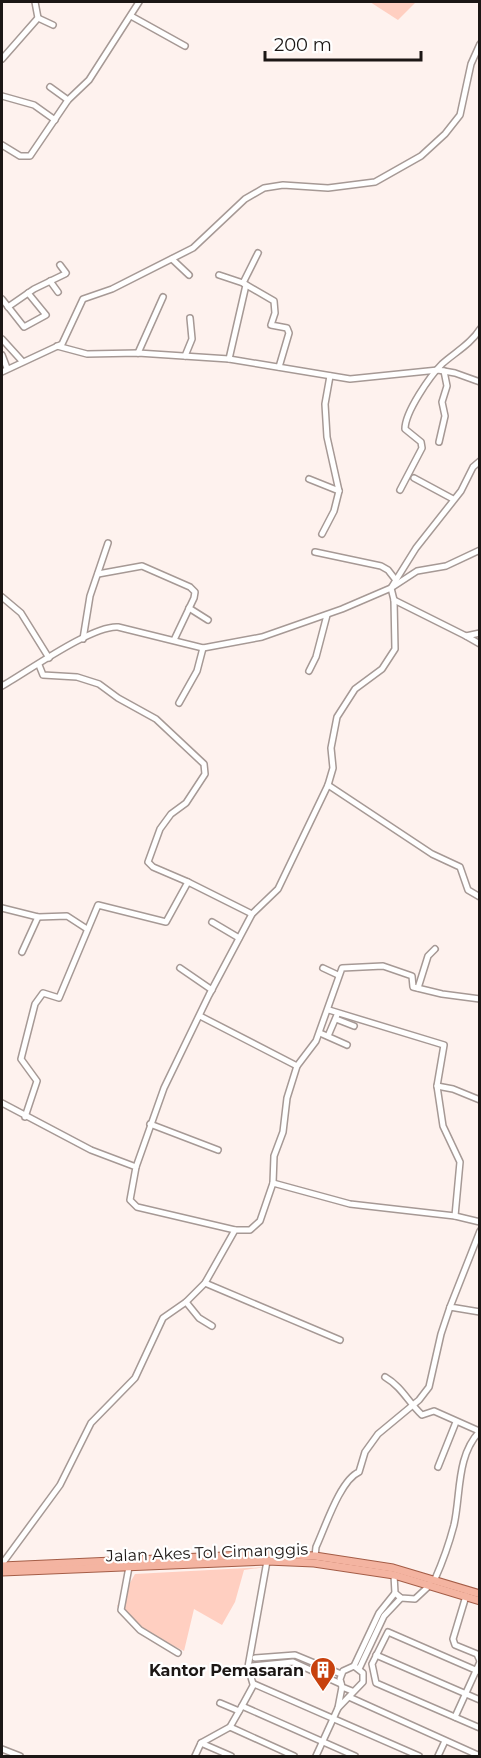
<svg xmlns="http://www.w3.org/2000/svg" width="481" height="1758" viewBox="0 0 481 1758" font-family="Montserrat,sans-serif">
  <style>
    .green { fill: #ffcfc1 }
    .lines { fill: none; stroke-linecap: round; stroke-linejoin: round }
    .minor-casing { stroke: #a69995; stroke-width: 8 }
    .major-casing { stroke: #a45d47; stroke-width: 9 }
    .minor { stroke: #fff; stroke-width: 5 }
    .major { stroke: #f4b4a1; stroke-width: 7 }
    .labels { text-anchor: middle; stroke-width: 4.5; stroke-linejoin: round; paint-order: stroke }
    .street-label { font-size: 16px; fill: #1c1715; stroke: #fff }
    .poi-label { font-size: 16px; font-weight: bold; fill: #1c1715; stroke: #fff; text-anchor: end }
  </style>
  <rect width="100%" height="100%" fill="#fef2ee"/>
  <g class="green">
    <path d="M370 2H416L398 20Z"/>
    <path d="M266 1567 244 1570 235 1602 222 1625 194 1609 184 1651 143 1631 117 1606 135 1574Z"/>
  </g>
  <g class="lines">
    <defs>
      <g id="minor">
        <path d="M131 16 185 46"/>
        <path d="M38 18 53 25"/>
        <path d="M2 59 38 18 35 2"/>
        <path d="M50 87 68 100"/>
        <path d="M2 96 34 105 55 120"/>
        <path d="M2 145 20 156H30L68 100 89 80 139 2"/>
        <path d="M172 259 189 275"/>
        <path d="M60 265 66 273"/>
        <path d="M219 275 243 283 274 301 275 313 271 325 287 328 289 333 279 367"/>
        <path d="M50 281 58 292"/>
        <path d="M243 283 258 253"/>
        <path d="M2 299 24 327 46 315 28 293"/>
        <path d="M8 307 34 289 65 274"/>
        <path d="M2 339 22 361"/>
        <path d="M57 346 87 354 138 353 229 359 350 379 438 370 455 373 480 382"/>
        <path d="M138 353 163 297"/>
        <path d="M2 355 7 368"/>
        <path d="M185 356 192 339 190 318"/>
        <path d="M229 359 246 285"/>
        <path d="M2 372 62 344 83 299 112 289 193 248 245 199 264 188 283 185 328 188 375 182 421 156 445 134 460 115 471 64 480 44"/>
        <path d="M439 442 445 416 442 402 447 386 444 371"/>
        <path d="M414 478 453 499"/>
        <path d="M309 479 339 491"/>
        <path d="M400 490 422 448 421 442 405 429C405 412 430 376 442 364 454 353 471 344 480 329"/>
        <path d="M322 534 334 511 339 491 327 437 325 404 330 376"/>
        <path d="M315 552 381 566 388 570 395 579"/>
        <path d="M98 574 142 566 190 587 195 592 194 598 174 640"/>
        <path d="M2 597 21 613 49 658"/>
        <path d="M394 600 466 636 480 633"/>
        <path d="M189 608 208 620"/>
        <path d="M466 636 480 644"/>
        <path d="M83 639 90 596 108 543"/>
        <path d="M39 665 43 675 77 677 99 684 118 698 156 719 204 764 205 774 186 803 171 814 160 829 148 862 153 867 188 882"/>
        <path d="M309 671 316 657 327 615"/>
        <path d="M2 686C27 672 92 625 118 627L203 648 262 637 342 609 391 588 417 571 446 566 480 550"/>
        <path d="M179 703 197 671 203 648"/>
        <path d="M328 785 432 854 460 867 468 890 480 897"/>
        <path d="M2 908 38 917 67 916 87 929"/>
        <path d="M212 922 239 938"/>
        <path d="M22 952 38 917"/>
        <path d="M180 968 212 990"/>
        <path d="M323 968 338 975"/>
        <path d="M418 988 428 956 435 949"/>
        <path d="M329 1010 444 1045 437 1086 443 1126 460 1162 455 1216"/>
        <path d="M200 1016 297 1066"/>
        <path d="M336 1019 354 1026"/>
        <path d="M320 1033 347 1045"/>
        <path d="M328 1036 337 1015"/>
        <path d="M437 1086 453 1089 480 1100"/>
        <path d="M2 1103 91 1150 136 1167 130 1200 137 1207 235 1230"/>
        <path d="M25 1117 37 1081 21 1059 35 1004 43 993 59 998 98 905 166 922 188 882 252 914"/>
        <path d="M150 1124 218 1150"/>
        <path d="M136 1167 164 1088 209 995 252 914 278 889 328 785 333 768 331 748 337 717 355 689 382 669 395 649 394 600 391 588 416 548 461 491 473 467 480 461"/>
        <path d="M273 1183 274 1156 283 1132 287 1098 297 1066 316 1041 342 968 383 966 412 976 413 987 442 994 480 999"/>
        <path d="M480 1231 450 1307 480 1312"/>
        <path d="M205 1283 340 1340"/>
        <path d="M186 1302 199 1318 212 1326"/>
        <path d="M385 1377C402 1387 408 1402 422 1415L434 1411 479 1431"/>
        <path d="M438 1467 456 1422"/>
        <path d="M315 1556 316 1547C325 1528 340 1480 359 1472L365 1452 378 1434 419 1400 429 1387 441 1334 450 1307"/>
        <path d="M2 1564 60 1485 91 1423 135 1378 163 1318 186 1302 205 1283 235 1230H250L260 1221 273 1183 350 1204 455 1216 480 1222"/>
        <path d="M129 1567 121 1610 140 1630 178 1653"/>
        <path d="M394 1575 395 1593 401 1598 415 1599 430 1585"/>
        <path d="M435 1579C443 1561 449 1544 454 1525 461 1494 456 1456 480 1431"/>
        <path d="M466 1596 453 1639 455 1645 477 1654 480 1661"/>
        <path d="M376 1655 480 1700"/>
        <path d="M255 1658 295 1655 341 1674"/>
        <path d="M252 1666 293 1662 341 1684"/>
        <path d="M354 1666 379 1613 395 1593"/>
        <path d="M359 1669 384 1616 401 1598"/>
        <path d="M480 1672 388 1632 372 1664 376 1683 480 1728"/>
        <path d="M253 1684 248 1667 267 1561"/>
        <path d="M349 1697 480 1756"/>
        <path d="M220 1703 239 1711"/>
        <path d="M242 1706 254 1684 419 1756"/>
        <path d="M338 1708 363 1682V1673L354 1666 343 1671 340 1679 342 1687 352 1691"/>
        <path d="M455 1717 480 1662"/>
        <path d="M230 1727 294 1756"/>
        <path d="M201 1743 231 1756"/>
        <path d="M2 1749 20 1756"/>
        <path d="M195 1756 201 1743 230 1727 242 1706 355 1756"/>
        <path d="M316 1756 338 1708 342 1687"/>
        <path d="M438 1756 445 1741"/>
      </g>
      <g id="major">
        <path d="M2 1566 270 1554 315 1556 393 1568 480 1594"/>
        <path d="M2 1572 267 1561 314 1563 394 1575 480 1601"/>
      </g>
    </defs>
    <use href="#minor" class="minor-casing"/>
    <use href="#major" class="major-casing"/>
    <use href="#minor" class="minor"/>
    <use href="#major" class="major"/>
  </g>
  <defs>
    <symbol id="building-pin" viewBox="-11 -11 22 30"><path d="M0 17L-7.5 6A9.5 9.5 0 1 1 7.5 6Z" fill="#c8410d" stroke="#fff"/><path d="M-4-6H4V6H1V3H-1V6H-4ZM-2.5-4.3h1.7v1.8h-1.7ZM.8-4.3h1.7v1.8H.8ZM-2.5-1h1.7V.8h-1.7ZM.8-1h1.7V.8H.8Z" fill="#fff"/></symbol>
  </defs>
  <g fill-rule="evenodd">
    <use href="#building-pin" x="308" y="1655" width="30" height="40"/>
  </g>
  <g class="labels">
    <g class="street-label">
      <text transform="translate(207 1552) rotate(-2)" y="6">Jalan Akes Tol Cimanggis</text>
    </g>
    <g class="poi-label">
      <text x="304" y="1676">Kantor Pemasaran</text>
    </g>
  </g>
  <rect width="481" height="1758" fill="none" stroke="#1c1715" stroke-width="6"/>
  <path d="M265 51v9h156v-9" fill="none" stroke="#1c1715" stroke-width="3"/>
  <text x="274" y="51" font-size="18" fill="#1c1715" stroke="#ffffff" stroke-width="4.5" paint-order="stroke">200 m</text>
</svg>
